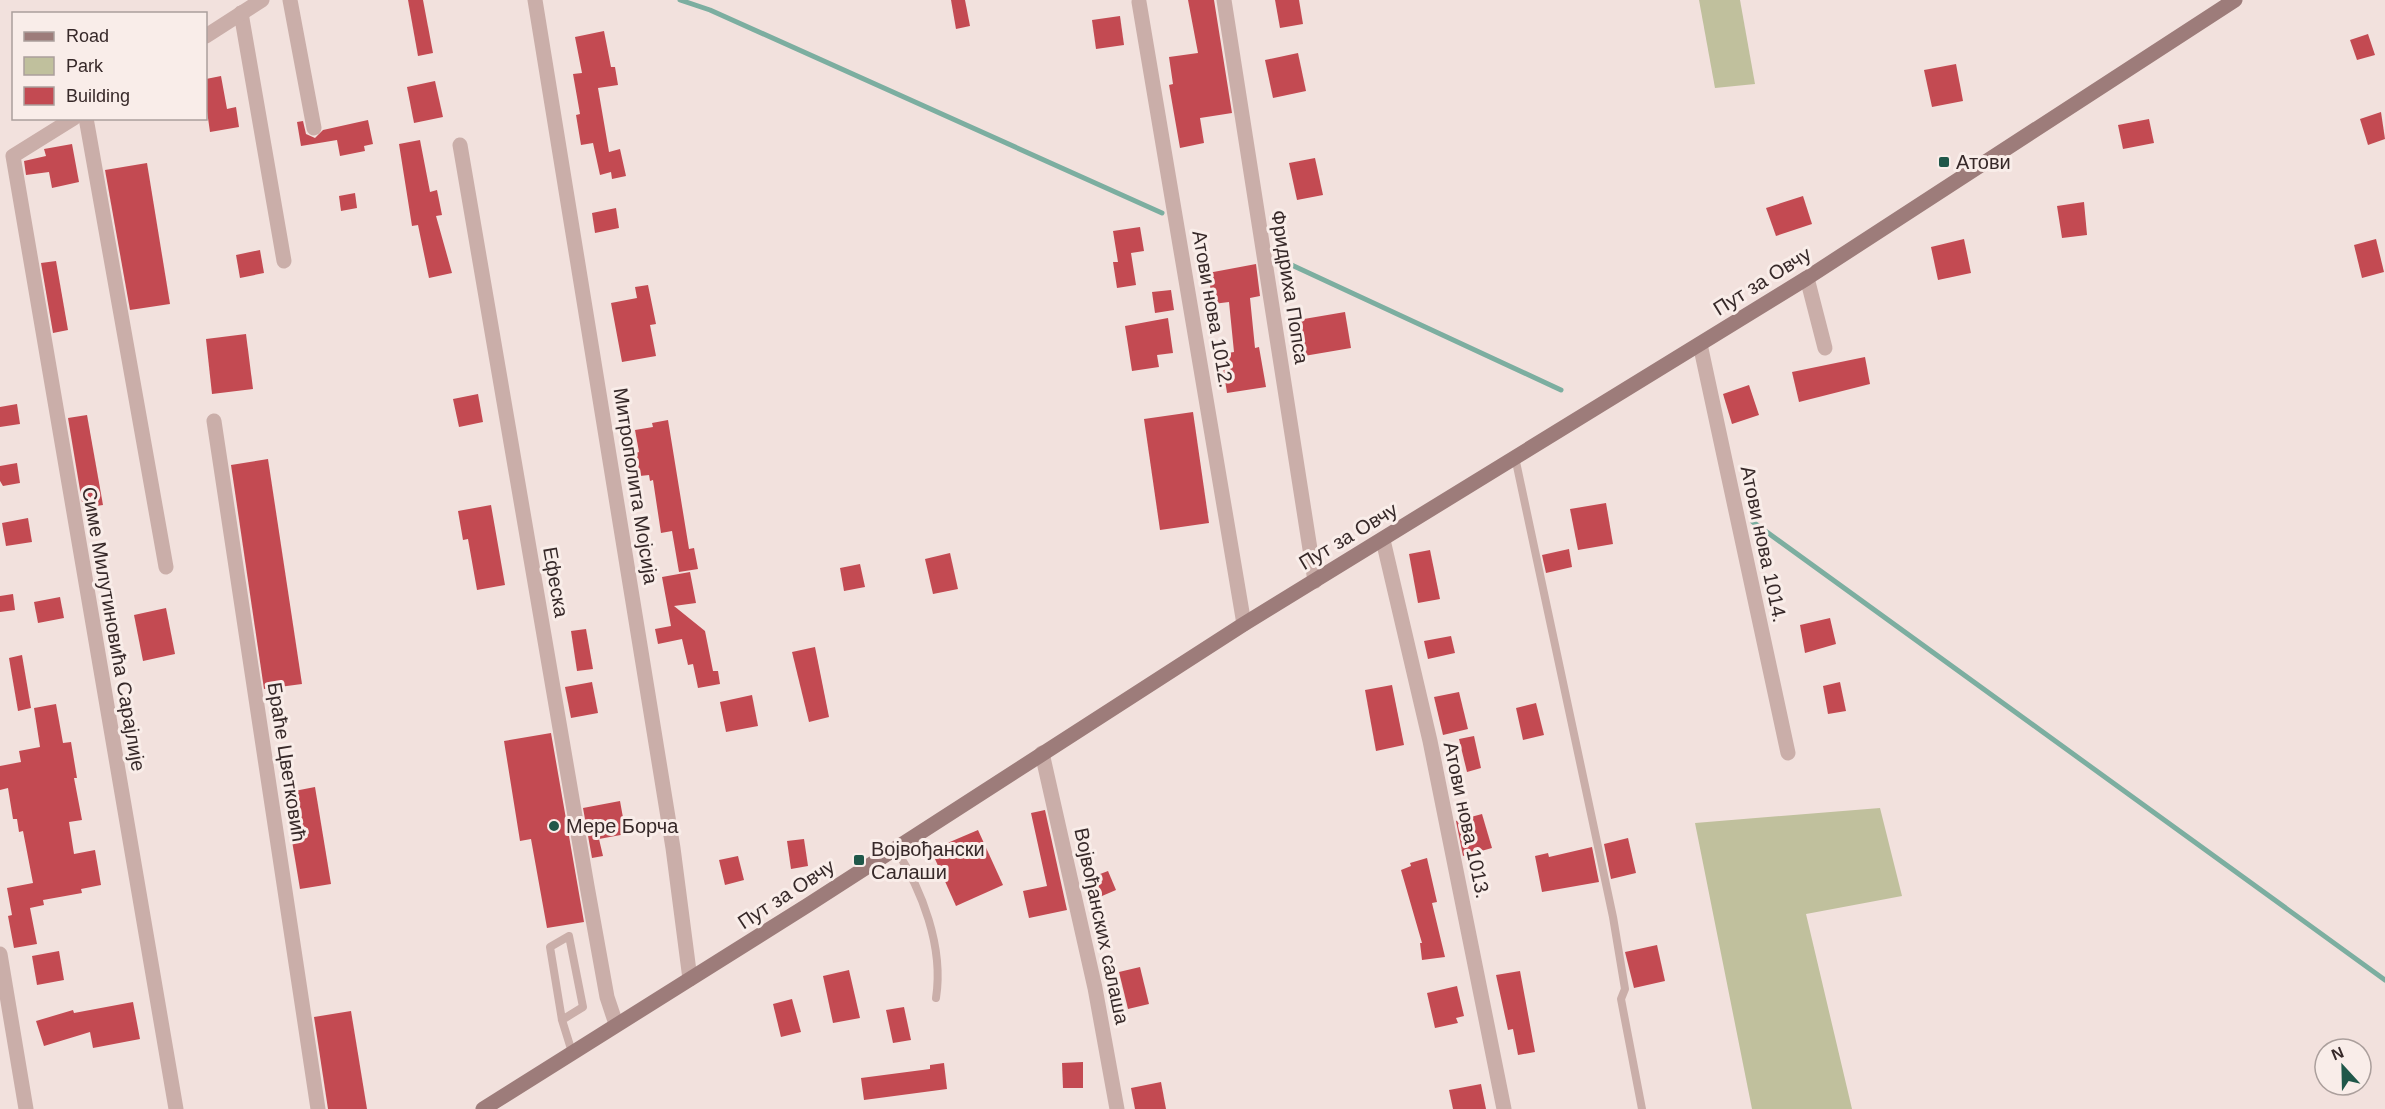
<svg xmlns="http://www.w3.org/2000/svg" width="2385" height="1109" viewBox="0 0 2385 1109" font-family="Arial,sans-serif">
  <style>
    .green { fill: #c0c09d }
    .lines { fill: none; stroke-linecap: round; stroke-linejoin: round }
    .stream { stroke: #7caea0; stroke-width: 5 }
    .building { fill: #c34a52 }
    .lane { stroke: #caaea9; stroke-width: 8 }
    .street { stroke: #caaea9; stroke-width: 15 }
    .secondary { stroke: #9d7c7a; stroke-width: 15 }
    .poi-dot { fill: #1f5749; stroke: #f9ede9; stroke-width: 2 }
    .labels { text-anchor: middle; stroke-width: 6; stroke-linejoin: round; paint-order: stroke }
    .poi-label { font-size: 20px; fill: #372929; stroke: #f9ede9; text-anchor: start }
    .street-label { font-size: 20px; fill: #372929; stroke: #f9ede9 }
  </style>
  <rect width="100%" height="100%" fill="#f2e1dd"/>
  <g class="green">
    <path d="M1699 0H1740L1755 84 1715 88Z"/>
    <path d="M1880 808 1902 896 1806 914 1852 1109H1752L1695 823Z"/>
  </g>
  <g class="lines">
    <g class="stream">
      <path d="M680 0 710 10 1162 213"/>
      <path d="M1283 261 1561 390"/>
      <path d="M1753 522 2385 980"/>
    </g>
  </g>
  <g class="building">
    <path d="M408 0H423L433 53 418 56Z"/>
    <path d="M951 0H965L970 26 956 29Z"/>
    <path d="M1188 0H1214L1232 113 1200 118 1204 143 1180 148 1169 85 1173 84 1169 57 1198 53Z"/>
    <path d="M1275 0H1299L1303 24 1280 28Z"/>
    <path d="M1120 16 1124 45 1096 49 1092 20Z"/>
    <path d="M604 31 611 67H615L618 85 598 88 609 152 620 149 626 176 612 179 611 172 600 175 593 143 581 145 576 115 580 114 573 74 582 73 575 37Z"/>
    <path d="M2368 34 2375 55 2357 60 2350 40Z"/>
    <path d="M1298 53 1306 91 1273 98 1265 60Z"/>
    <path d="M1956 64 1963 101 1932 107 1924 70Z"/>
    <path d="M221 76 227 109 236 107 239 127 210 132 206 104V79Z"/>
    <path d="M435 81 443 117 414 123 407 87Z"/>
    <path d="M2381 112 2385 139 2368 145 2360 119Z"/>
    <path d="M2149 119 2154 143 2123 149 2118 125Z"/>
    <path d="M368 120 373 144 364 146 365 151 340 156 337 140 301 146 297 122 303 121 306 134 315 138 323 130Z"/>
    <path d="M420 140 430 192 437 190 442 215 436 216 452 273 429 278 418 225 412 226 399 144Z"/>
    <path d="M72 144 79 182 52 188 49 172 26 175 24 161 46 156 44 149Z"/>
    <path d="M1315 158 1323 195 1297 200 1289 163Z"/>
    <path d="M147 163 170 304 130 310 105 170Z"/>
    <path d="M355 193 357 208 341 211 339 196Z"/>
    <path d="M1803 196 1812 224 1776 236 1766 208Z"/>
    <path d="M2084 202 2087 235 2062 238 2057 206Z"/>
    <path d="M616 208 619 228 595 233 592 213Z"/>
    <path d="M1140 227 1144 251 1131 253 1136 285 1117 288 1113 262H1118L1113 231Z"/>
    <path d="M1964 239 1971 273 1938 280 1931 247Z"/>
    <path d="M2376 239 2384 272 2362 278 2354 245Z"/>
    <path d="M260 250 264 273 240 278 236 255Z"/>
    <path d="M56 261 68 330 53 333 41 263Z"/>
    <path d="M1256 264 1260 296 1250 298 1255 348 1259 347 1266 387 1227 393 1221 354 1234 352 1229 302 1213 304 1208 273Z"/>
    <path d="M648 285 656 324 650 325 656 356 622 362 611 303 637 298 635 287Z"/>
    <path d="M1171 290 1174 310 1155 313 1152 292Z"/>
    <path d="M1345 312 1351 348 1304 356 1298 320Z"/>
    <path d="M1168 318 1173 353 1157 355 1159 367 1132 371 1125 326Z"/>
    <path d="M246 334 253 389 212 394 206 339Z"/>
    <path d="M1865 357 1870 384 1799 402 1792 372Z"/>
    <path d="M1749 385 1759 415 1732 424 1723 394Z"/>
    <path d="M478 394 483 422 459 427 453 399Z"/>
    <path d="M17 404 20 424 0 427V407Z"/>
    <path d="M1193 412 1209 523 1160 530 1144 419Z"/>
    <path d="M87 415 103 505 83 508 68 418Z"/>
    <path d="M668 420 689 549 694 548 698 569 679 572 672 531 661 533 653 480 650 481 649 475 640 476 636 453 639 452 635 430 653 427 652 423Z"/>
    <path d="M268 459 302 684 264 689 231 465Z"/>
    <path d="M17 463 20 483 3 486 0 481V466Z"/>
    <path d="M1606 503 1613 544 1578 550 1570 509Z"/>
    <path d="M491 505 505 585 477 590 468 539 463 540 458 511Z"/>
    <path d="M28 518 32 542 6 546 2 523Z"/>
    <path d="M1569 549 1572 567 1546 573 1542 555Z"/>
    <path d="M1430 550 1440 599 1418 603 1409 554Z"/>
    <path d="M950 553 958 589 933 594 925 559Z"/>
    <path d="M860 564 865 587 844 591 840 568Z"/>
    <path d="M690 572 696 603 674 606 705 631 713 671H718L720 684 698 688 693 664 688 665 682 639 658 644 655 629 671 626 662 577Z"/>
    <path d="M13 594 15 610 0 612V596Z"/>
    <path d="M60 597 64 618 38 623 34 602Z"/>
    <path d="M166 608 175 654 143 661 134 615Z"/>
    <path d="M1830 618 1836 644 1805 653 1800 625Z"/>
    <path d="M586 629 593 669 577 671 571 631Z"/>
    <path d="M1451 636 1455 653 1428 659 1424 641Z"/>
    <path d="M815 647 829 717 809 722 792 652Z"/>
    <path d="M22 655 31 708 18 711 9 658Z"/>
    <path d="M592 682 598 713 571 718 565 687Z"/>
    <path d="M1840 682 1846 711 1828 714 1823 686Z"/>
    <path d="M1392 685 1404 745 1376 751 1365 690Z"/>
    <path d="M1459 692 1468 729 1443 735 1434 697Z"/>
    <path d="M752 695 758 726 726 732 720 702Z"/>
    <path d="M1536 703 1544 735 1523 740 1516 708Z"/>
    <path d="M56 704 63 743 71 742 77 778H74L82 820 69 822 74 854 95 850 101 885 81 889 82 893 43 900 44 905 30 908 37 944 14 948 8 916 12 915 7 888 33 883 23 831 19 832 17 819H13L8 788 0 790V766L21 762 19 751 40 747 34 708Z"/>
    <path d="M551 733 584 922 547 928 531 839 520 841 504 741Z"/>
    <path d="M1474 736 1481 768 1467 772 1459 739Z"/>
    <path d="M315 787 331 884 300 889 284 793Z"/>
    <path d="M620 801 626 834 599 839 603 856 592 858 583 808Z"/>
    <path d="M1045 810 1067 910 1029 918 1023 891 1047 886 1031 813Z"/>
    <path d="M1482 814 1492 848 1463 856 1456 821Z"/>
    <path d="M978 830 1003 885 956 906 931 850Z"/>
    <path d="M1628 838 1636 873 1611 879 1604 844Z"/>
    <path d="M804 839 808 866 791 869 787 841Z"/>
    <path d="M1592 847 1599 882 1542 892 1535 856 1548 853 1549 857Z"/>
    <path d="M738 856 744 880 725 885 719 860Z"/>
    <path d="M1427 858 1437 902 1432 903 1445 957 1422 960 1420 943H1422L1401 870 1411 866 1410 863Z"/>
    <path d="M1108 871 1116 890 1095 899 1087 879Z"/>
    <path d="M1657 945 1665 981 1634 988 1625 952Z"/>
    <path d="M59 951 64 980 37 985 32 956Z"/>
    <path d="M1140 967 1149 1004 1128 1009 1119 972Z"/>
    <path d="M849 970 860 1018 833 1023 823 976Z"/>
    <path d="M1520 971 1535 1052 1518 1055 1513 1029 1508 1030 1496 975Z"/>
    <path d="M1457 986 1464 1016 1456 1018 1458 1023 1435 1028 1427 993Z"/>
    <path d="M792 999 801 1032 781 1037 773 1004Z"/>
    <path d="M133 1002 140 1039 93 1048 90 1032 44 1046 36 1021 73 1010 74 1013Z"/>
    <path d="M904 1007 911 1040 893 1043 886 1010Z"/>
    <path d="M351 1011 367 1109H328L314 1017Z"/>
    <path d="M1083 1062V1088H1063L1062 1063Z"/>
    <path d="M944 1063 947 1089 864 1100 861 1078 930 1069V1065Z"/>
    <path d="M1161 1082 1166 1109H1135L1131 1088Z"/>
    <path d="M1481 1084 1486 1109H1453L1449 1090Z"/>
  </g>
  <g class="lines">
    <g class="lane">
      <path d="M1515 457 1613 917 1625 989 1621 999 1642 1109"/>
      <path d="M895 848C922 890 944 947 936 998"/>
      <path d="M562 1020 583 1007 569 936 550 947 562 1020 572 1052"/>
    </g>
    <g class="street">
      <path d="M290 0 314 128"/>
      <path d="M535 0 673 848 690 979"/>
      <path d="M1224 0 1315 581"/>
      <path d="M1139 2 1244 624"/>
      <path d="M241 13 284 261"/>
      <path d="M206 36 262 0"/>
      <path d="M74 118 13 156 176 1109"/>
      <path d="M86 118 166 567"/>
      <path d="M460 145 587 886 607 997 616 1024"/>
      <path d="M1807 278 1825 348"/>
      <path d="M1700 344 1788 753"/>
      <path d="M214 421 318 1109"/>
      <path d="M1383 540 1430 741 1504 1109"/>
      <path d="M1042 753 1095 988 1117 1109"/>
      <path d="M0 954 26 1109"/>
    </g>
    <path class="secondary" d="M483 1109 808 905 1244 624 1807 278 2235 0"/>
  </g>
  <g class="poi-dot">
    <rect x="1938" y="156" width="12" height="12" rx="3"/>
    <circle cx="554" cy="826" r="6"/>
    <rect x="853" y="854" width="12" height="12" rx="3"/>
  </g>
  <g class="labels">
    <g class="poi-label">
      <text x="1956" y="169">Атови</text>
      <text x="566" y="833">Мере Борча</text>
      <text x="871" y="856">Војвођански<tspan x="871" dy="23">Салаши</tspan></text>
    </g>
    <g class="street-label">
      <text transform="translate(1762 281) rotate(-32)" y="7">Пут за Овчу</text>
      <text transform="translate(1290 287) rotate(81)" y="7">Фридриха Попса</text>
      <text transform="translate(1213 309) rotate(80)" y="7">Атови нова 1012.</text>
      <text transform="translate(636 486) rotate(81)" y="7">Митрополита Мојсија</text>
      <text transform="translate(1348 536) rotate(-31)" y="7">Пут за Овчу</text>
      <text transform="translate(1764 544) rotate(78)" y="7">Атови нова 1014.</text>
      <text transform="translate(556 582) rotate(80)" y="7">Ефеска</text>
      <text transform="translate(114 629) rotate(80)" y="7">Симе Милутиновића Сарајлије</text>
      <text transform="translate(287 762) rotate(81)" y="7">Браће Цветковић</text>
      <text transform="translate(1467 820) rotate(78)" y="7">Атови нова 1013.</text>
      <text transform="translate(786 894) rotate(-33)" y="7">Пут за Овчу</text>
      <text transform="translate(1102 926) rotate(78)" y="7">Војвођанских салаша</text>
    </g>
  </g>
  <rect x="12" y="12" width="195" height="108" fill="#f9ede9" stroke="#ab9f9c" stroke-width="1.5"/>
  <rect x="24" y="32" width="30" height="9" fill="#9d7c7a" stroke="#ab9f9c" stroke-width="1.5"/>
  <text x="66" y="42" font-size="18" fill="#372929">Road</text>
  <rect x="24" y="57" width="30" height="18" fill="#c0c09d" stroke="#ab9f9c" stroke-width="1.5"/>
  <text x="66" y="72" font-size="18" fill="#372929">Park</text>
  <rect x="24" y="87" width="30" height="18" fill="#c34a52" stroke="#ab9f9c" stroke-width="1.5"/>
  <text x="66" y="102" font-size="18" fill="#372929">Building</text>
  <g transform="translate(2343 1067) rotate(338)"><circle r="28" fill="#f9ede9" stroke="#ab9f9c" stroke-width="1.5"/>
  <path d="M0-4.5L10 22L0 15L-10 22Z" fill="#1f5749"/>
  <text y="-9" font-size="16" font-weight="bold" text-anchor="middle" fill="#372929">N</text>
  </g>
</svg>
